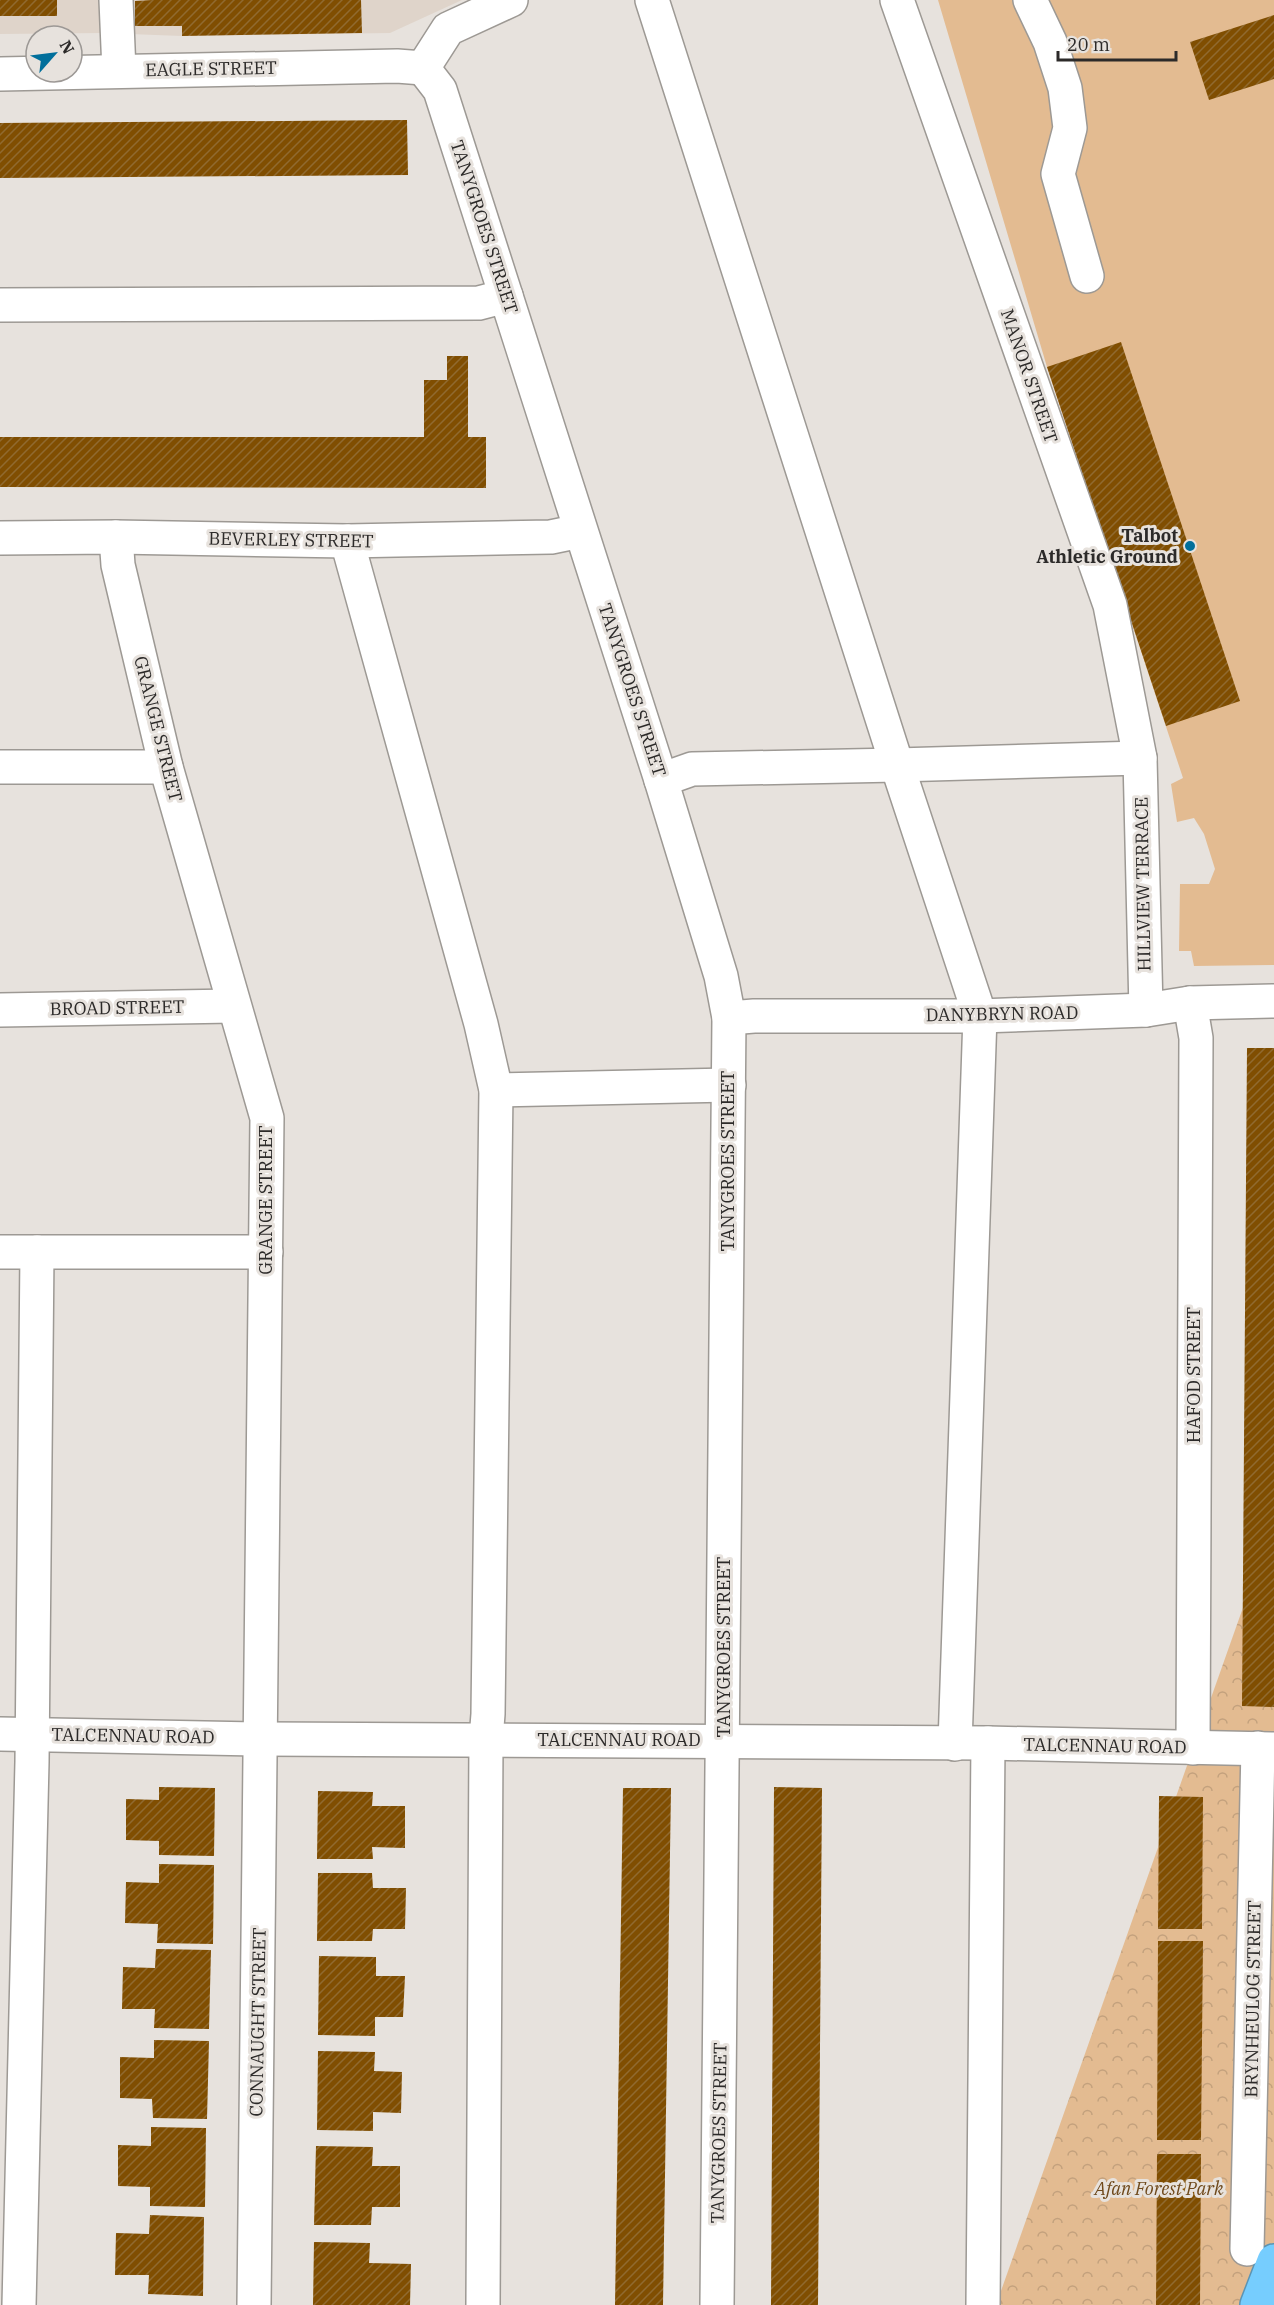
<svg xmlns="http://www.w3.org/2000/svg" width="1274" height="2305" viewBox="0 0 1274 2305" font-family="'IBM Plex Serif',serif">
  <style>
    .built { fill: #dfd4ca }
    .park { fill: url(#park-crowns) }
    .pitch { fill: #e3bb91 }
    .building { fill: url(#building-hatch) }
    .lines { fill: none; stroke-linecap: round; stroke-linejoin: round }
    .minor-casing { stroke: #9d9994; stroke-width: 36 }
    .highway-casing { stroke: #5c94b3; stroke-width: 36 }
    .minor { stroke: #fff; stroke-width: 33 }
    .highway { stroke: #76cdfe; stroke-width: 33 }
    .poi-dot { fill: #016f9b; stroke: #e7e2dd; stroke-width: 2 }
    .labels { text-anchor: middle; stroke-width: 6; stroke-linejoin: round; paint-order: stroke }
    .street-label { font-size: 18px; fill: #2c2a29; stroke: #e7e2dd }
    .poi-label { font-size: 18px; font-weight: bold; fill: #2c2a29; stroke: #e7e2dd; text-anchor: end }
    .park-label { font-size: 18px; font-style: italic; fill: #6f491b; stroke: #e7e2dd }
  </style>
  <defs>
    <pattern id="park-crowns" width="20" height="18" patternUnits="userSpaceOnUse" patternTransform="scale(1.5)"><rect width="20" height="18" fill="#e3bb91"/><path d="M2 6a3 3 0 1 1 6 0M12 15a3 3 0 1 1 6 0" fill="none" stroke="#c3a17d"/></pattern>
    <pattern id="building-hatch" width="6" height="6" patternUnits="userSpaceOnUse" patternTransform="scale(1.5)"><rect width="6" height="6" fill="#804e01"/><path d="M-1 1l2-2M0 6l6-6M5 7l2-2" fill="none" stroke="#906a30"/></pattern>
  </defs>
  <rect width="100%" height="100%" fill="#e7e2dd"/>
  <path class="built" d="M0 0H462L390 33 182 36 103 33 0 34Z"/>
  <path class="park" d="M1274 1520V2305H996Z"/>
  <path class="pitch" d="M938 0H1274V965L1194 966 1191 951H1179L1180 884H1209L1215 869 1204 834 1194 818 1177 822 1171 784 1183 778 1047 367Z"/>
  <g class="building">
    <rect x="0" y="0" width="57" height="16"/>
    <path d="M152 0H361L362 33 182 36V26H135V1Z"/>
    <path d="M1274 15V79L1209 100 1190 42Z"/>
    <path d="M407 120 408 175 0 178V123Z"/>
    <path d="M1121 342 1240 701 1166 726 1047 367Z"/>
    <path d="M447 356H468V437H486V488L0 487V437H424V380H447Z"/>
    <path d="M1247 1048H1274V1707L1242 1706Z"/>
    <path d="M159 1787 215 1788 214 1856 159 1855V1841L126 1840V1799L159 1800Z"/>
    <path d="M774 1787 822 1788 818 2305H771Z"/>
    <path d="M623 1788H671L663 2305H615Z"/>
    <path d="M318 1791 373 1792 372 1806H405V1848L372 1847 373 1859H317Z"/>
    <path d="M1159 1796 1203 1797 1202 1929H1158Z"/>
    <path d="M159 1864 214 1865 213 1944 157 1943 158 1924 125 1923 126 1882 159 1883Z"/>
    <path d="M318 1873H372L373 1888H406L405 1929H373L372 1941H317Z"/>
    <path d="M1158 1941H1203L1201 2140H1157Z"/>
    <path d="M156 1949 211 1950 209 2029 154 2028 155 2009H122L123 1967 155 1968Z"/>
    <path d="M319 1956 376 1957V1976H405L403 2017H375V2036L318 2035Z"/>
    <path d="M154 2040 209 2041 207 2119 153 2118 152 2099 120 2098V2057L154 2058Z"/>
    <path d="M318 2051 375 2052 374 2071 402 2072 401 2113 373 2112V2131L317 2130Z"/>
    <path d="M151 2127 206 2128 205 2207 150 2206V2187L118 2186V2145L151 2146Z"/>
    <path d="M316 2146 373 2147 372 2166H400V2207H372L371 2225H314Z"/>
    <path d="M1157 2154H1201L1200 2305H1156Z"/>
    <path d="M150 2215 204 2217 203 2296 148 2294 149 2275H115L116 2233 149 2234Z"/>
    <path d="M314 2242 370 2243 369 2263 411 2264 410 2305H313Z"/>
  </g>
  <g class="lines">
    <defs>
      <g id="minor">
        <path d="M116 0 119 71"/>
        <path d="M652 0 897 765 980 1016 955 1744"/>
        <path d="M897 0 1110 605 1140 758 1146 1010"/>
        <path d="M1030 0 1050 42 1065 88 1070 128 1058 174 1087 276"/>
        <path d="M423 68 440 90 661 780 721 976 729 1018 717 2305"/>
        <path d="M423 68 448 29 511 0"/>
        <path d="M0 74 397 66 423 68"/>
        <path d="M0 305 479 303 506 296"/>
        <path d="M116 537 118 565 166 767 267 1118 254 2305"/>
        <path d="M0 538 116 537 347 541 551 537 580 531"/>
        <path d="M347 541 481 1024 496 1090 488 1714 486 1739 483 2305"/>
        <path d="M0 767H166"/>
        <path d="M661 780 692 769 897 765 1140 758"/>
        <path d="M1190 1003 1196 1038 1193 1748"/>
        <path d="M0 1010 233 1006"/>
        <path d="M729 1018 754 1016H980L1146 1010 1190 1003 1274 1001"/>
        <path d="M496 1090 729 1085"/>
        <path d="M0 1252H266"/>
        <path d="M0 1734 262 1739 988 1743 1274 1749"/>
        <path d="M1247 2249 1258 1748"/>
        <path d="M19 2305 32 1762 37 1252"/>
        <path d="M983 2305 988 1743"/>
      </g>
      <path id="highway" d="M1257 2305 1274 2261"/>
    </defs>
    <use href="#minor" class="minor-casing"/>
    <use href="#highway" class="highway-casing"/>
    <use href="#minor" class="minor"/>
    <use href="#highway" class="highway"/>
  </g>
  <circle class="poi-dot" cx="1190" cy="546" r="6"/>
  <g class="labels">
    <g class="street-label">
      <text transform="translate(211 69) rotate(-1)" y="6">EAGLE STREET</text>
      <text transform="translate(484 227) rotate(72)" y="6">TANYGROES STREET</text>
      <text transform="translate(1029 376) rotate(71)" y="6">MANOR STREET</text>
      <text transform="translate(291 540) rotate(1)" y="6">BEVERLEY STREET</text>
      <text transform="translate(632 690) rotate(72)" y="6">TANYGROES STREET</text>
      <text transform="translate(158 729) rotate(76)" y="6">GRANGE STREET</text>
      <text transform="translate(1143 884) rotate(-91)" y="6">HILLVIEW TERRACE</text>
      <text transform="translate(117 1008) rotate(-1)" y="6">BROAD STREET</text>
      <text transform="translate(1002 1014) rotate(-1)" y="6">DANYBRYN ROAD</text>
      <text transform="translate(728 1161) rotate(-90)" y="6">TANYGROES STREET</text>
      <text transform="translate(266 1200) rotate(-90)" y="6">GRANGE STREET</text>
      <text transform="translate(1194 1375) rotate(-90)" y="6">HAFOD STREET</text>
      <text transform="translate(724 1647) rotate(-90)" y="6">TANYGROES STREET</text>
      <text transform="translate(133 1736) rotate(1)" y="6">TALCENNAU ROAD</text>
      <text x="619" y="1746">TALCENNAU ROAD</text>
      <text transform="translate(1105 1746) rotate(1)" y="6">TALCENNAU ROAD</text>
      <text transform="translate(1253 1999) rotate(-89)" y="6">BRYNHEULOG STREET</text>
      <text transform="translate(258 2022) rotate(-89)" y="6">CONNAUGHT STREET</text>
      <text transform="translate(719 2133) rotate(-89)" y="6">TANYGROES STREET</text>
    </g>
    <g class="poi-label">
      <text x="1178" y="542">Talbot<tspan x="1178" dy="21">Athletic Ground</tspan></text>
    </g>
    <g class="park-label">
      <text x="1159" y="2195">Afan Forest Park</text>
    </g>
  </g>
  <g transform="translate(54 54) rotate(62)"><circle r="28" fill="#e7e2dd" stroke="#9c9895" stroke-width="1.5"/>
  <path d="M0-4.5L10 22L0 15L-10 22Z" fill="#016f9b"/>
  <text y="-9" font-size="16" font-weight="bold" text-anchor="middle" fill="#2c2a29">N</text>
  </g>
  <path d="M1058 51v9h118v-9" fill="none" stroke="#2c2a29" stroke-width="3"/>
  <text x="1067" y="51" font-size="18" fill="#2c2a29" stroke="#e7e2dd" stroke-width="4.5" paint-order="stroke">20 m</text>
</svg>
